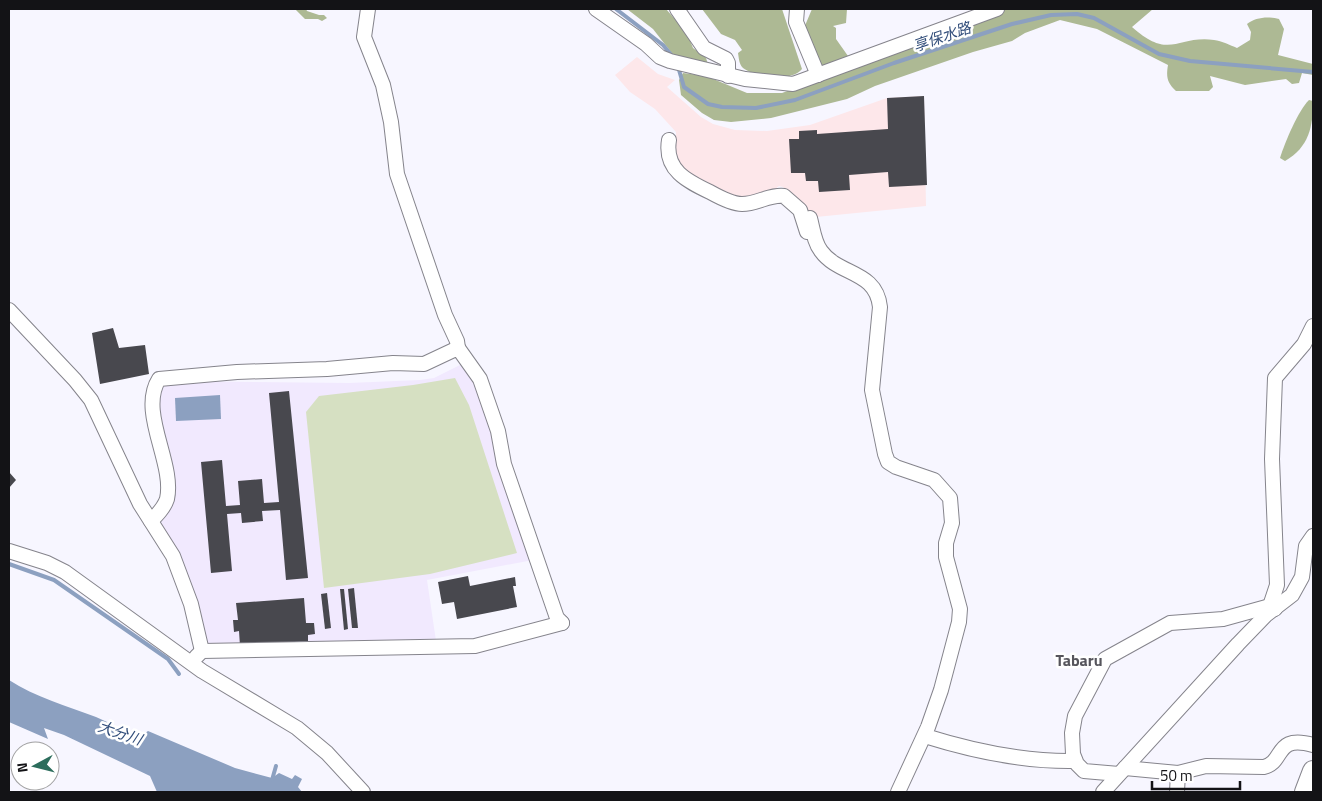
<svg xmlns="http://www.w3.org/2000/svg" width="1322" height="801" viewBox="0 0 1322 801" font-family="'Titillium Web','Noto Sans JP',sans-serif">
  <style>
    .industrial { fill: #fde7ea }
    .education { fill: #f1e9fe }
    .green { fill: #d6e0c2 }
    .forest { fill: #adb994 }
    .water { fill: #8ca0c0 }
    .lines { fill: none; stroke-linecap: round; stroke-linejoin: round }
    .stream { stroke: #8ca0c0; stroke-width: 4 }
    .building { fill: #48484e }
    .minor-casing { stroke: #85848c; stroke-width: 16 }
    .highway-casing { stroke: #85848c; stroke-width: 22 }
    .minor { stroke: #fff; stroke-width: 14 }
    .highway { stroke: #fff; stroke-width: 20 }
    .labels { text-anchor: middle; stroke-width: 5; stroke-linejoin: round; paint-order: stroke }
    .water-label { font-size: 15px; font-style: italic; fill: #314d7a; stroke: #fff }
    .quarter-label { font-size: 16px; font-weight: bold; fill: #56555c; stroke: #fff }
  </style>
  <rect width="100%" height="100%" fill="#f7f6ff"/>
  <path class="industrial" d="M637 57 658 74 675 80 667 87 701 117 713 124 735 130 767 131 810 125 887 98 924 96 926 206 806 218 783 187 779 186 770 193 738 199 688 175 676 158V132L655 109 630 92 615 75Z"/>
  <path class="education" d="M462 364 474 378 533 560 427 580 436 641 208 645 195 598 158 521 173 501 171 469 160 409V386L163 381 349 383 420 380 434 378Z"/>
  <path class="green" d="M455 378 469 405 517 553 430 574 324 588 306 412 319 396 413 385Z"/>
  <g class="forest">
    <path d="M295 9H306L307 11 319 15H324L327 18 322 21 318 19H305Z"/>
    <path d="M627 9H666L687 33 693 48 706 58 708 64 678 61 653 29Z"/>
    <path d="M702 9H782L802 69C792 82 756 78 743 68 739 64 739 59 738 53L742 50 735 40 721 34Z"/>
    <path d="M812 9H847L846 23 833 26 836 28V39L848 56 824 66 817 62 804 28Z"/>
    <path d="M1007 9H1153L1132 27C1170 61 1177 35 1214 40 1222 41 1230 45 1237 48L1250 40 1251 32 1247 24C1255 17 1269 16 1279 19L1284 29 1278 55 1313 64V75L1302 73 1299 83 1292 84 1286 79 1245 85 1210 76 1213 87 1209 91H1176C1167 83 1166 77 1168 65L1097 29 1060 20 1025 33 1012 41 973 52 875 86 847 99 771 118 731 122 714 120 702 113 681 95 679 80 683 73 706 76 747 93H782Z"/>
    <path d="M1309 100 1313 101C1313 127 1309 147 1285 161L1280 158C1285 142 1298 111 1309 100Z"/>
  </g>
  <g class="water">
    <path d="M220 395 221 419 176 421 175 398Z"/>
    <path d="M9 680C35 697 67 706 96 717 110 723 124 731 138 738L148 731 235 768 272 778 279 773 292 779 295 775 302 779 298 787 302 792H157L150 776 64 735 44 728 48 739 9 722Z"/>
  </g>
  <g class="lines">
    <g class="stream">
      <path d="M616 9 663 45 673 57"/>
      <path d="M679 70 684 87 708 104 722 107 756 108 795 100 894 63 1012 24 1051 15 1077 14 1094 18 1159 54 1190 61 1313 72"/>
      <path d="M9 564 54 580 168 659 179 674"/>
      <path d="M272 780 276 766"/>
    </g>
  </g>
  <g class="building">
    <path d="M924 96 927 185 889 187 888 172 849 175 850 190 819 192 818 181H806L805 173H791L789 139H799V131L817 130V134L888 129 887 98Z"/>
    <path d="M113 328 119 348 145 345 149 374 100 384 92 333Z"/>
    <path d="M289 391 308 578 286 580 280 510 262 511 263 521 242 523 241 513 227 514 232 571 211 573 201 462 222 460 226 506 240 505 238 481 262 479 264 503 279 502 269 393Z"/>
    <path d="M9 472 16 480 9 488Z"/>
    <path d="M468 576 470 586 515 577 516 586H513L517 607 457 619 454 602 442 604 438 582Z"/>
    <path d="M354 588 358 628H352L348 589Z"/>
    <path d="M340 589H344L348 629 344 630Z"/>
    <path d="M327 593 331 628 325 629 321 594Z"/>
    <path d="M304 598 306 623H314L315 634 308 635V641L240 646 239 631 234 632 233 620H238L236 603Z"/>
  </g>
  <g class="lines">
    <defs>
      <g id="minor">
        <path d="M368 9 364 37 383 85 391 122 397 174 445 315 457 341 458 348"/>
        <path d="M596 9 646 44 660 57 670 61 745 79 793 84 997 9"/>
        <path d="M677 9 704 48 726 59 728 63V76"/>
        <path d="M797 9 796 22 818 75"/>
        <path d="M669 140C664 170 687 181 710 192 719 197 732 204 742 204 757 204 770 194 784 196L800 210 807 232"/>
        <path d="M810 218C813 229 814 242 821 251 839 276 876 270 880 307L872 390 885 454 888 462 896 467 934 480 950 498 952 523 946 543V557L960 609 959 622 941 690 928 727 898 792"/>
        <path d="M9 310 75 380 91 400 140 504 173 556 191 604 202 651"/>
        <path d="M151 521C157 515 164 508 167 499 175 463 138 412 159 379L237 372 327 369 393 363 424 364 458 348 480 379 498 431 504 464 557 618 562 623"/>
        <path d="M9 551 47 563 65 572 202 671 297 728 327 753 363 792"/>
        <path d="M1270 606 1277 585 1272 459 1275 378 1304 344 1313 326"/>
        <path d="M196 657 202 651 475 646 562 623"/>
        <path d="M925 736C973 751 1024 762 1075 761"/>
        <path d="M1125 768 1178 773 1206 766 1264 767C1285 762 1274 734 1313 745"/>
        <path d="M1119 774 1084 771 1077 764 1073 754 1072 733 1075 716 1105 659 1170 623 1223 619 1270 606 1275 609"/>
        <path d="M1103 792 1238 644 1266 615 1292 595 1302 577 1306 546 1313 536"/>
        <path d="M1177 792 1178 773"/>
      </g>
      <path id="highway" d="M1305 792 1313 771"/>
    </defs>
    <use href="#minor" class="minor-casing"/>
    <use href="#highway" class="highway-casing"/>
    <use href="#minor" class="minor"/>
    <use href="#highway" class="highway"/>
  </g>
  <g class="labels">
    <g class="water-label">
      <text transform="translate(942 37) rotate(-19)" y="5">享保水路</text>
      <text transform="translate(120 733) rotate(19)" y="5">大分川</text>
    </g>
    <g class="quarter-label">
      <text x="1079" y="666">Tabaru</text>
    </g>
  </g>
  <rect width="1322" height="801" fill="none" stroke="#131316" stroke-width="20"/>
  <g transform="translate(35 766) rotate(263)"><circle r="24" fill="#ffffff" stroke="#a1a1a2"/>
  <path d="M0-4L9 19L0 12L-9 19Z" fill="#2c6d5c"/>
  <text y="-8" font-size="14" font-weight="bold" text-anchor="middle" fill="#131316">N</text>
  </g>
  <path d="M1152 781v8h88v-8" fill="none" stroke="#131316" stroke-width="2.5"/>
  <text x="1160" y="781" font-size="15" fill="#131316" stroke="#ffffff" stroke-width="4" paint-order="stroke">50 m</text>
</svg>
